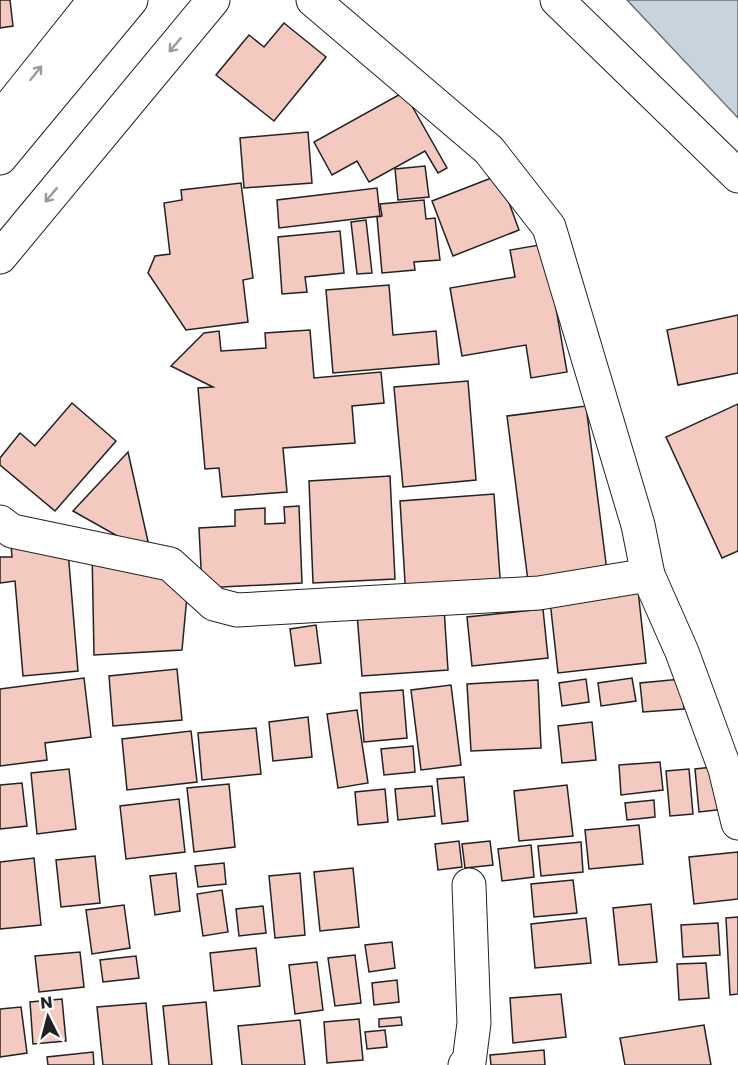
<svg xmlns="http://www.w3.org/2000/svg" width="738" height="1065" viewBox="0 0 738 1065" font-family="Poppins,sans-serif">
  <style>
    .water { fill: #c7d3dd; stroke: #6f6f6f; stroke-width: 1.5 }
    .building { fill: #f3c9c0; stroke: #222; stroke-width: 1.5 }
    .lines { fill: none; stroke-linecap: round; stroke-linejoin: round }
    .minor-casing { stroke: #222; stroke-width: 35 }
    .highway-casing { stroke: #222; stroke-width: 35 }
    .minor { stroke: #fff; stroke-width: 33 }
    .highway { stroke: #fff; stroke-width: 33 }
    .oneway { stroke: #9c9c9c }
  </style>
  <rect width="100%" height="100%" fill="#fff"/>
  <path class="water" d="M627 0H738V118Z"/>
  <g class="building">
    <path d="M0 0H10L13 26 0 28Z"/>
    <path d="M284 23 326 57 274 121 216 75 249 35 264 47Z"/>
    <path d="M404 92 447 168 438 173 425 151 369 182 357 161 332 175 314 142Z"/>
    <path d="M308 132 312 183 244 188 240 138Z"/>
    <path d="M425 166 429 197 398 200 395 169Z"/>
    <path d="M499 175 519 230 453 256 432 201Z"/>
    <path d="M241 183 253 278 243 280 248 322 186 330 148 273 155 256 170 254 164 203 182 200 181 190Z"/>
    <path d="M377 188 380 216 279 228 277 200Z"/>
    <path d="M424 200 426 219 435 218 440 260 414 262 415 270 382 273 377 217 382 216 380 204Z"/>
    <path d="M366 220 372 273 357 274 351 222Z"/>
    <path d="M340 231 344 273 305 277 307 292 282 294 278 237Z"/>
    <path d="M545 244 567 372 531 378 526 345 462 356 450 288 515 277 510 250Z"/>
    <path d="M389 285 393 335 436 331 439 364 333 373 326 290Z"/>
    <path d="M738 315V373L678 385 667 330Z"/>
    <path d="M310 330 314 378 381 372 384 403 352 406 355 443 283 448 287 492 222 497 219 468 205 469 198 388 213 387 171 366 204 333 219 331 221 351 266 348 265 333Z"/>
    <path d="M468 381 476 480 403 487 394 387Z"/>
    <path d="M72 403 116 441 55 511 0 465V458L20 433 35 446Z"/>
    <path d="M738 404V551L722 558 666 437Z"/>
    <path d="M586 406 607 571 528 581 507 416Z"/>
    <path d="M128 452 151 555 73 511Z"/>
    <path d="M390 476 395 579 313 583 309 481Z"/>
    <path d="M494 494 501 591 406 598 400 501Z"/>
    <path d="M299 506 302 583 202 588 199 528 235 526V510L265 508V524L285 523 284 507Z"/>
    <path d="M10 534 68 551 78 671 23 676 15 581 0 583V557H12Z"/>
    <path d="M92 550 188 585 182 650 94 655Z"/>
    <path d="M638 590 646 663 558 673 550 601Z"/>
    <path d="M444 608 448 670 362 676 357 614Z"/>
    <path d="M543 609 548 658 472 666 467 617Z"/>
    <path d="M316 625 321 663 295 666 290 629Z"/>
    <path d="M177 669 182 720 113 726 109 676Z"/>
    <path d="M84 678 91 737 45 743 47 760 0 766V689Z"/>
    <path d="M632 678 636 701 601 706 598 683Z"/>
    <path d="M586 679 589 702 562 706 559 683Z"/>
    <path d="M681 679 684 709 643 712 640 683Z"/>
    <path d="M538 680 541 748 471 751 467 684Z"/>
    <path d="M451 685 461 765 421 770 411 690Z"/>
    <path d="M403 690 407 738 364 742 360 693Z"/>
    <path d="M357 710 368 783 338 788 327 714Z"/>
    <path d="M308 717 312 757 273 761 269 722Z"/>
    <path d="M592 722 596 760 562 763 558 726Z"/>
    <path d="M256 728 261 774 202 780 198 733Z"/>
    <path d="M191 731 197 782 127 790 122 739Z"/>
    <path d="M413 746 415 772 384 775 381 749Z"/>
    <path d="M660 762 663 790 621 795 619 765Z"/>
    <path d="M721 766 725 809 699 812 695 769Z"/>
    <path d="M69 769 76 829 37 834 31 773Z"/>
    <path d="M689 769 693 814 670 816 666 771Z"/>
    <path d="M464 777 468 821 442 824 437 779Z"/>
    <path d="M22 783 27 826 0 829V785Z"/>
    <path d="M229 784 235 847 194 852 187 788Z"/>
    <path d="M567 785 573 836 519 841 514 791Z"/>
    <path d="M432 786 435 816 398 820 395 789Z"/>
    <path d="M385 789 388 822 358 825 355 792Z"/>
    <path d="M179 799 185 852 126 859 120 806Z"/>
    <path d="M654 800 655 817 627 820 625 803Z"/>
    <path d="M639 825 643 864 589 869 585 830Z"/>
    <path d="M459 841 462 867 438 870 435 844Z"/>
    <path d="M490 841 493 865 465 868 462 844Z"/>
    <path d="M581 842 583 872 541 876 538 846Z"/>
    <path d="M531 845 534 877 502 881 498 849Z"/>
    <path d="M738 852V899L694 904 689 857Z"/>
    <path d="M95 856 100 903 61 907 56 860Z"/>
    <path d="M34 858 41 925 0 929V862Z"/>
    <path d="M224 863 226 884 198 887 195 866Z"/>
    <path d="M353 868 359 927 320 931 314 872Z"/>
    <path d="M176 873 180 911 155 915 150 876Z"/>
    <path d="M300 873 305 935 275 938 269 876Z"/>
    <path d="M573 880 577 913 534 917 531 884Z"/>
    <path d="M222 890 228 932 203 936 197 894Z"/>
    <path d="M651 904 657 962 619 965 613 908Z"/>
    <path d="M124 905 130 948 92 954 86 910Z"/>
    <path d="M263 906 266 933 239 936 236 909Z"/>
    <path d="M738 917V994L730 995 726 918Z"/>
    <path d="M586 918 591 963 535 968 531 924Z"/>
    <path d="M718 923 720 955 683 957 681 925Z"/>
    <path d="M392 942 395 968 369 972 365 945Z"/>
    <path d="M256 948 260 986 214 991 210 953Z"/>
    <path d="M80 952 84 987 39 992 35 956Z"/>
    <path d="M355 955 361 1003 335 1006 328 958Z"/>
    <path d="M136 956 139 978 103 982 100 960Z"/>
    <path d="M317 962 323 1010 295 1014 289 965Z"/>
    <path d="M706 963 709 998 679 1000 677 964Z"/>
    <path d="M397 980 399 1002 374 1005 372 983Z"/>
    <path d="M561 994 566 1037 513 1043 510 998Z"/>
    <path d="M62 999 66 1041 33 1044 30 1002Z"/>
    <path d="M206 1002 212 1065H169L163 1006Z"/>
    <path d="M146 1003 152 1065H103L97 1007Z"/>
    <path d="M21 1007 27 1053 0 1057V1009Z"/>
    <path d="M401 1017 402 1025 379 1027V1019Z"/>
    <path d="M359 1019 363 1060 327 1063 324 1022Z"/>
    <path d="M300 1020 305 1065H242L238 1026Z"/>
    <path d="M704 1025 711 1065H625L620 1038Z"/>
    <path d="M385 1030 387 1047 367 1049 365 1032Z"/>
    <path d="M544 1050 545 1065H491L490 1055Z"/>
    <path d="M93 1052 94 1065H48L47 1057Z"/>
  </g>
  <g class="lines">
    <defs>
      <g id="minor">
        <path d="M313 0 489 150 549 227 638 525 648 575 682 652 725 769 738 823"/>
        <path d="M557 0 738 176"/>
        <path d="M0 158 131 0"/>
        <path d="M0 522 12 531 170 564 214 604 237 610 539 593 648 575"/>
        <path d="M465 1065 469 1062 474 1023 469 885"/>
      </g>
      <g id="highway">
        <path d="M0 119 95 0"/>
        <path d="M0 257 213 0"/>
      </g>
    </defs>
    <use href="#minor" class="minor-casing"/>
    <use href="#highway" class="highway-casing"/>
    <use href="#minor" class="minor"/>
    <use href="#highway" class="highway"/>
  </g>
  <defs><path id="oneway-shaft" d="M-6 0H5M1.5-3L5.5 0L1.5 3" fill="none" stroke-width="1.6" stroke-linecap="round" stroke-linejoin="round" transform="scale(1.5)"/></defs>
  <g class="oneway">
    <use href="#oneway-shaft" transform="translate(175 45) rotate(130)"/>
    <use href="#oneway-shaft" transform="translate(36 73) rotate(-51)"/>
    <use href="#oneway-shaft" transform="translate(51 195) rotate(130)"/>
  </g>
  <g transform="translate(48 1017) rotate(354)" stroke="#ffffff" stroke-width="4.5" paint-order="stroke">
  <path d="M0-4.5L10 22L0 15L-10 22Z" fill="#222222"/>
  <text y="-9" font-size="16" font-weight="bold" text-anchor="middle" fill="#222222">N</text>
  </g>
</svg>
